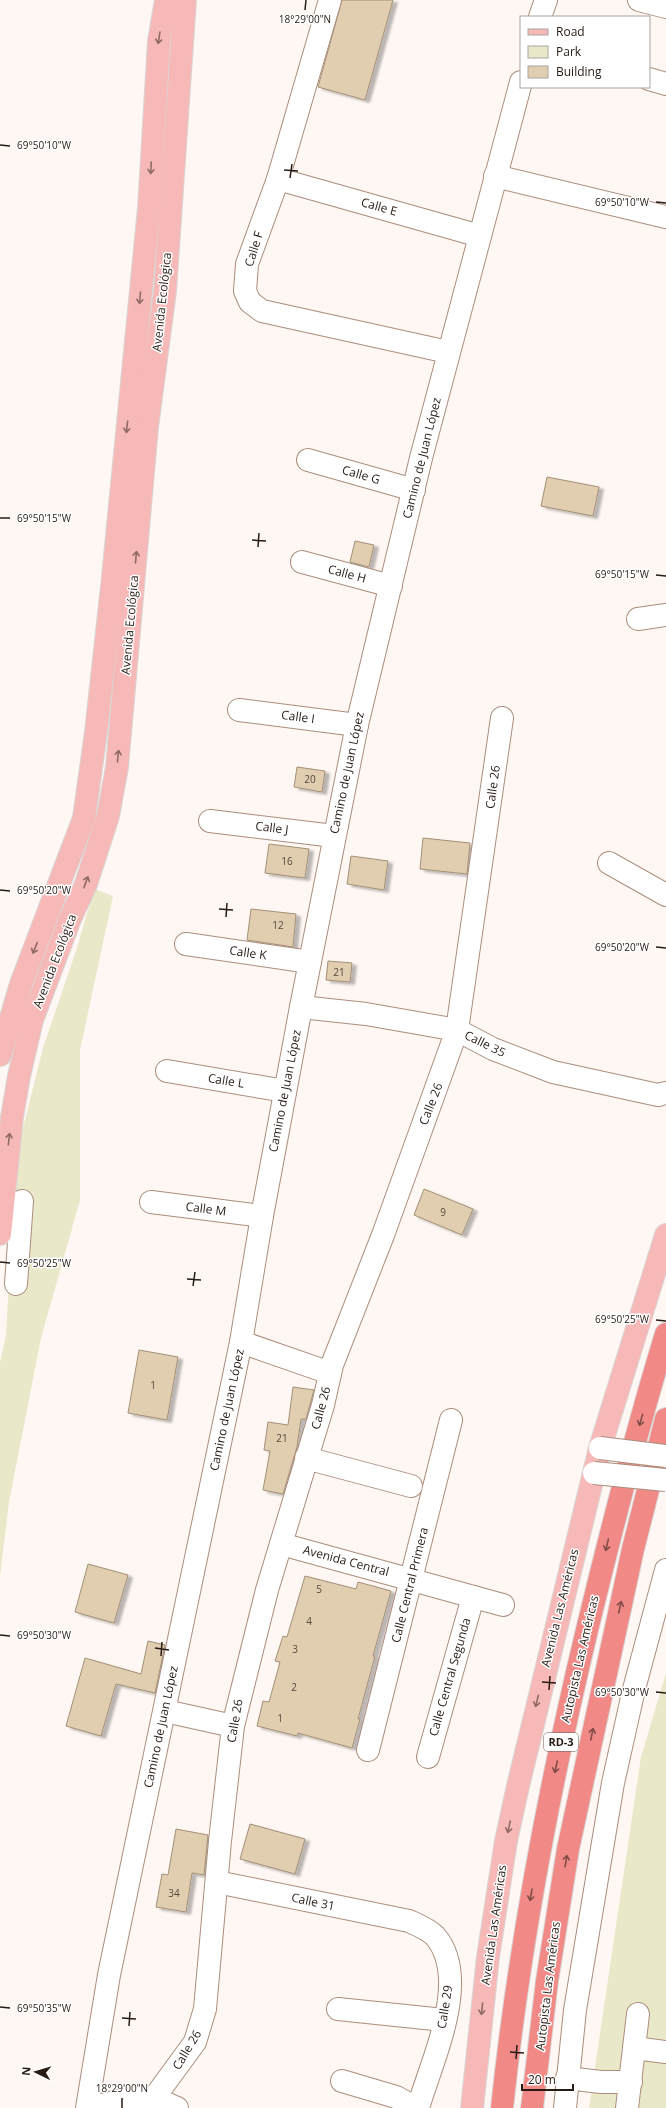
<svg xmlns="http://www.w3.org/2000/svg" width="666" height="2108" viewBox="0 0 666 2108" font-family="'Open Sans',sans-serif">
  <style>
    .green { fill: #e9e8c9 }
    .building { fill: #e1cdb0; stroke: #a39075; filter: url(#shadow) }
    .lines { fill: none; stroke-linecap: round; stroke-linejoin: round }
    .minor-casing { stroke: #ac8d7c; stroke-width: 24 }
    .major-casing { stroke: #d8d6d5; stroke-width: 24 }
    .highway-casing { stroke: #d8d6d5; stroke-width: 24 }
    .minor { stroke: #fff; stroke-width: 22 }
    .major { stroke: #f7b9b7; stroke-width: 22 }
    .highway { stroke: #f18a87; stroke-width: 22 }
    .minor-bridge-casing { stroke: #ac8d7c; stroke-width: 24; stroke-linecap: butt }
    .minor-bridge { stroke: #fff; stroke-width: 22 }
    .oneway { stroke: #8f6a66 }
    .oneway2 { stroke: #824d48 }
    .ticks { fill: none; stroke: #271b14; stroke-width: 1.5 }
    .labels { text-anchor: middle; stroke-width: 3; stroke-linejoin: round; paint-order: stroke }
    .number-label { font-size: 10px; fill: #56483b }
    .shield { fill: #fff; stroke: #685f5a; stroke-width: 1 }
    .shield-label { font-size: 11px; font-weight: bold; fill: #271b14 }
    .street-label { font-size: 12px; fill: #271b14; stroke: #fff }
    .ticks-label { font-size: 10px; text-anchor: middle; fill: #271b14; stroke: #fff; stroke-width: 3; stroke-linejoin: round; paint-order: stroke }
  </style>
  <defs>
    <filter id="shadow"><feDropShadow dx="4.5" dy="2.5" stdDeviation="1" flood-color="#0004"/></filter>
  </defs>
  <rect width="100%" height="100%" fill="#fef7f3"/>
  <g class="green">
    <path d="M94 889 113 896 80 1050V1200L41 1338 9 1502 0 1576V1363L6 1336 12 1229 21 1136 43 1048 77 948Z"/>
    <path d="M666 1673V2108H589L641 1757Z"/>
  </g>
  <g class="building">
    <path d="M342 0H393L365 100 318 87Z"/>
    <path d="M547 477 599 487 593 516 541 506Z"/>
    <path d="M355 541 374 545 369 567 350 562Z"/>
    <path d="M297 767 325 771 322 792 294 787Z"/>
    <path d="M423 838 470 843 467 874 420 869Z"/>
    <path d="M269 844 309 849 305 878 265 873Z"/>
    <path d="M351 856 388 861 384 890 347 884Z"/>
    <path d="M251 909 296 914 293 947 247 940Z"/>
    <path d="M328 961 352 963 350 982 326 980Z"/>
    <path d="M424 1189 473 1209 462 1235 414 1215Z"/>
    <path d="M139 1350 178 1357 167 1420 128 1413Z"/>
    <path d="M293 1387 314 1390 306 1419H301L297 1447 283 1494 263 1490 270 1451 264 1450 268 1422 288 1425Z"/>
    <path d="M88 1564 128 1575 114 1623 75 1612Z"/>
    <path d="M305 1576 356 1589 358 1582 391 1591 373 1656H375L358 1719H360L352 1748 298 1733 297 1736 257 1726 263 1701 269 1702 280 1662 275 1661 283 1636 287 1637Z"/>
    <path d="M148 1641 165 1645 155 1693 116 1684 101 1736 66 1726 85 1658 141 1674Z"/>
    <path d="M250 1824 305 1839 295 1874 240 1859Z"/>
    <path d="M176 1829 208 1835 204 1875 192 1873 186 1912 156 1907 162 1874 168 1875Z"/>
  </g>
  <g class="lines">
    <defs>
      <g id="minor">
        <path d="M330 0 278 179 247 264 245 291 250 302 262 311 448 352"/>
        <path d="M639 0 666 7"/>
        <path d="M540 17 546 0"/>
        <path d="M649 79 666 84"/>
        <path d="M495 176 666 217"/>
        <path d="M278 179 480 236"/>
        <path d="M308 460 414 490"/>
        <path d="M302 562 391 586"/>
        <path d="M638 619 666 615"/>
        <path d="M239 710 357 725"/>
        <path d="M210 821 334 836"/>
        <path d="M609 863 666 895"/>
        <path d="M186 944 310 962"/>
        <path d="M301 1007 366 1014 457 1030 493 1049 553 1072 658 1095 666 1093"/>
        <path d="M167 1071 285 1091"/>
        <path d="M151 1202 262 1216"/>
        <path d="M16 1284 22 1201"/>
        <path d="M241 1342 330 1373"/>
        <path d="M306 1458 411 1486"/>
        <path d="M281 1544 503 1605"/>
        <path d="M165 1711 233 1726"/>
        <path d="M368 1750 451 1420"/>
        <path d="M428 1757 473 1597"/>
        <path d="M217 1882 409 1921C418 1925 428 1929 435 1936 472 1979 431 2062 418 2108"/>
        <path d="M338 2009 444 2020"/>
        <path d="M634 2048 666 2052"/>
        <path d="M567 2078 601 2082H631"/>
        <path d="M342 2081 396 2097 416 2108"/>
        <path d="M154 2098 195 2042 205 2009 220 1841 233 1726 267 1590 323 1405 332 1365 383 1235 457 1030 502 718"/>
        <path d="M87 2108 109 1975 241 1342 262 1216 301 1007 357 725 421 458 521 82"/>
        <path d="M91 2108C127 2099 143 2091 177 2108"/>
        <path d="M565 2108 575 2010 613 1783 634 1689 666 1570"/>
        <path d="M627 2108 638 2014"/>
      </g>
      <g id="major">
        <path d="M0 1055 21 984 84 818 96 732 113 577 149 208 159 41 166 0"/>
        <path d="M0 1234 12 1117 19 1076 32 1020 70 919 86 884 108 816 117 767 147 427 165 291 185 0"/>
        <path d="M472 2108 488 1957 506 1841 518 1786 600 1448 666 1235"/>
      </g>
      <g id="highway">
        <path d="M502 2108C519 1947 549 1788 587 1630 611 1531 636 1432 666 1334"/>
        <path d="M532 2108 547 1981 568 1849 633 1549 666 1419"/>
      </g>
    </defs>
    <use href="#minor" class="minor-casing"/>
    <use href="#major" class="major-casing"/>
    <use href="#highway" class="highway-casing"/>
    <use href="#minor" class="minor"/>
    <use href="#major" class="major"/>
    <use href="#highway" class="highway"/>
    <defs>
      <g id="minor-bridge">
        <path d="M600 1448 666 1456"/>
        <path d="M594 1473 666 1480"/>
      </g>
    </defs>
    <use href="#minor-bridge" class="minor-bridge-casing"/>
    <use href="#minor-bridge" class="minor-bridge"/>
  </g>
  <defs><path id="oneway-shaft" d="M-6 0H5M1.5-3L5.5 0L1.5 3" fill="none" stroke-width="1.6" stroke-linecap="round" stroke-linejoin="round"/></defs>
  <g class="oneway">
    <use href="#oneway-shaft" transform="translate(159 38) rotate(99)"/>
    <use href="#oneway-shaft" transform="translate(151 168) rotate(93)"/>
    <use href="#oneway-shaft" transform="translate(140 298) rotate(95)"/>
    <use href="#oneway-shaft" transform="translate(127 427) rotate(96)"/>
    <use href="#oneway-shaft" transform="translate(136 557) rotate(-85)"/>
    <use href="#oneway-shaft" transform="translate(118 756) rotate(-84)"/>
    <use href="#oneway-shaft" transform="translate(86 882) rotate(-70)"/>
    <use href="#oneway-shaft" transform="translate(35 948) rotate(112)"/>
    <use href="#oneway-shaft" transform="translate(9 1139) rotate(-83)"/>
    <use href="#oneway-shaft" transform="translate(537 1701) rotate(104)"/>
    <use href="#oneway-shaft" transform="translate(509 1827) rotate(102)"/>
    <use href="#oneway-shaft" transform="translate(482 2009) rotate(96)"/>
  </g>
  <g class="oneway2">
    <use href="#oneway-shaft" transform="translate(641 1420) rotate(106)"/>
    <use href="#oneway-shaft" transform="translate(607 1545) rotate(103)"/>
    <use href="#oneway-shaft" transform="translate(620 1607) rotate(-78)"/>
    <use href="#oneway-shaft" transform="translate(592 1734) rotate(-78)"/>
    <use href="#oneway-shaft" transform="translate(556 1767) rotate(102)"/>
    <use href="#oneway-shaft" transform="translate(566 1861) rotate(-81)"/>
    <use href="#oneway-shaft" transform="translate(531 1895) rotate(100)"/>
  </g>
  <path class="ticks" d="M305 10 306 0M0 145 10 146M284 170 298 171M290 178 292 164M656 202 666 203M0 518H10M252 540 266 541M258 547 259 533M656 575 666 576M0 890 10 891M219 909 233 910M226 917 227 903M656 947 666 948M0 1262 10 1263M187 1279 201 1280M193 1286 195 1272M656 1320 666 1321M0 1635 10 1636M155 1648 169 1650M161 1656 162 1642M542 1682 556 1683M549 1690 550 1676M656 1692 666 1693M0 2007 10 2008M122 2018 136 2019M129 2026 130 2012M510 2052 524 2053M516 2059 517 2045M122 2108V2098"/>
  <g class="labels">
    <g class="number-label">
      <text x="310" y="783">20</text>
      <text x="287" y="865">16</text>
      <text x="278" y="929">12</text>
      <text x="339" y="976">21</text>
      <text x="443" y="1216">9</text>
      <text x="153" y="1389">1</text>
      <text x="282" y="1442">21</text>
      <text x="319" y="1593">5</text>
      <text x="309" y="1625">4</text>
      <text x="295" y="1653">3</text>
      <text x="294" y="1691">2</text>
      <text x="280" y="1722">1</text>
      <text x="174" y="1897">34</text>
    </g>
    <rect class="shield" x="544" y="1733" width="34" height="18" rx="3"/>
    <g class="shield-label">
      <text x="561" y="1746">RD-3</text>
    </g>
    <g class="street-label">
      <text transform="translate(379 207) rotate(16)" y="4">Calle E</text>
      <text transform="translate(254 249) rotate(-73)" y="4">Calle F</text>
      <text transform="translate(162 302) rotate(-84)" y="4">Avenida Ecológica</text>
      <text transform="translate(422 458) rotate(-76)" y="4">Camino de Juan López</text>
      <text transform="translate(361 475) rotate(16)" y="4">Calle G</text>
      <text transform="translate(347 574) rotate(15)" y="4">Calle H</text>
      <text transform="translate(130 625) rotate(-85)" y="4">Avenida Ecológica</text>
      <text transform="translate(298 717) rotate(8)" y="4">Calle I</text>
      <text transform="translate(347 773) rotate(-78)" y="4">Camino de Juan López</text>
      <text transform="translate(493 787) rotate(-82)" y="4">Calle 26</text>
      <text transform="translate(272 828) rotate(7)" y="4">Calle J</text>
      <text transform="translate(248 953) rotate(8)" y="4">Calle K</text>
      <text transform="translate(55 961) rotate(-69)" y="4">Avenida Ecológica</text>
      <text transform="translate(485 1044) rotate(26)" y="4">Calle 35</text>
      <text transform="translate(226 1081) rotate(9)" y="4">Calle L</text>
      <text transform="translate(285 1091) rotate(-79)" y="4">Camino de Juan López</text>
      <text transform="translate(431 1104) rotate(-69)" y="4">Calle 26</text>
      <text transform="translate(206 1209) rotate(7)" y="4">Calle M</text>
      <text transform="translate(321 1408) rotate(-75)" y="4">Calle 26</text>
      <text transform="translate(227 1410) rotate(-78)" y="4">Camino de Juan López</text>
      <text transform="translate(346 1561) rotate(15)" y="4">Avenida Central</text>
      <text transform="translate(410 1585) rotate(-76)" y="4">Calle Central Primera</text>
      <text transform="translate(560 1608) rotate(-76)" y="4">Avenida Las Américas</text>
      <text transform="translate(580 1659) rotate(-77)" y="4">Autopista Las Américas</text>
      <text transform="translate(450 1677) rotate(-74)" y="4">Calle Central Segunda</text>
      <text transform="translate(235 1721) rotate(-80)" y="4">Calle 26</text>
      <text transform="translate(161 1727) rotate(-78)" y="4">Camino de Juan López</text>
      <text transform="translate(313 1902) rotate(12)" y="4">Calle 31</text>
      <text transform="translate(494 1925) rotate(-82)" y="4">Avenida Las Américas</text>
      <text transform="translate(548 1986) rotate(-83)" y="4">Autopista Las Américas</text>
      <text transform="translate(445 2007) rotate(-81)" y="4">Calle 29</text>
      <text transform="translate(187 2050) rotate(-59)" y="4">Calle 26</text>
    </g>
  </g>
  <g class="ticks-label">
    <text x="305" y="23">18°29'00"N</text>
    <text x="44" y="149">69°50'10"W</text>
    <text x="622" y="206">69°50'10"W</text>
    <text x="44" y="522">69°50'15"W</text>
    <text x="622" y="578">69°50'15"W</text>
    <text x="44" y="894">69°50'20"W</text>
    <text x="622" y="951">69°50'20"W</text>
    <text x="44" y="1267">69°50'25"W</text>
    <text x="622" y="1323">69°50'25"W</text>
    <text x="44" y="1639">69°50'30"W</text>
    <text x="622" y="1696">69°50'30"W</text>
    <text x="44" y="2012">69°50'35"W</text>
    <text x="122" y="2092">18°29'00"N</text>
  </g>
  <rect x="520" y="16" width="130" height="72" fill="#ffffff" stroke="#a9a4a1"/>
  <rect x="528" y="29" width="20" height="6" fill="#f7b9b7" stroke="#a9a4a1"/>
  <text x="556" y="36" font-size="12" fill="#271b14">Road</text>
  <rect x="528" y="46" width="20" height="12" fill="#e9e8c9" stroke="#a9a4a1"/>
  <text x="556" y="56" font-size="12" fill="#271b14">Park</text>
  <rect x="528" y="66" width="20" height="12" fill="#e1cdb0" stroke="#a9a4a1"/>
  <text x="556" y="76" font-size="12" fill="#271b14">Building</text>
  <g transform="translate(36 2072) rotate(275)" stroke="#ffffff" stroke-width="3" paint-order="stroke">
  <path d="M0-3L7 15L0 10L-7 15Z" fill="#271b14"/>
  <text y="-6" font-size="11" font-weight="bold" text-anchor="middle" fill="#271b14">N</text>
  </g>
  <path d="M522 2084v6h51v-6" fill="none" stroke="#271b14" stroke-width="2"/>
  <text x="528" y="2084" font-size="12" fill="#271b14" stroke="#ffffff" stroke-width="3" paint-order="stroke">20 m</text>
</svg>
